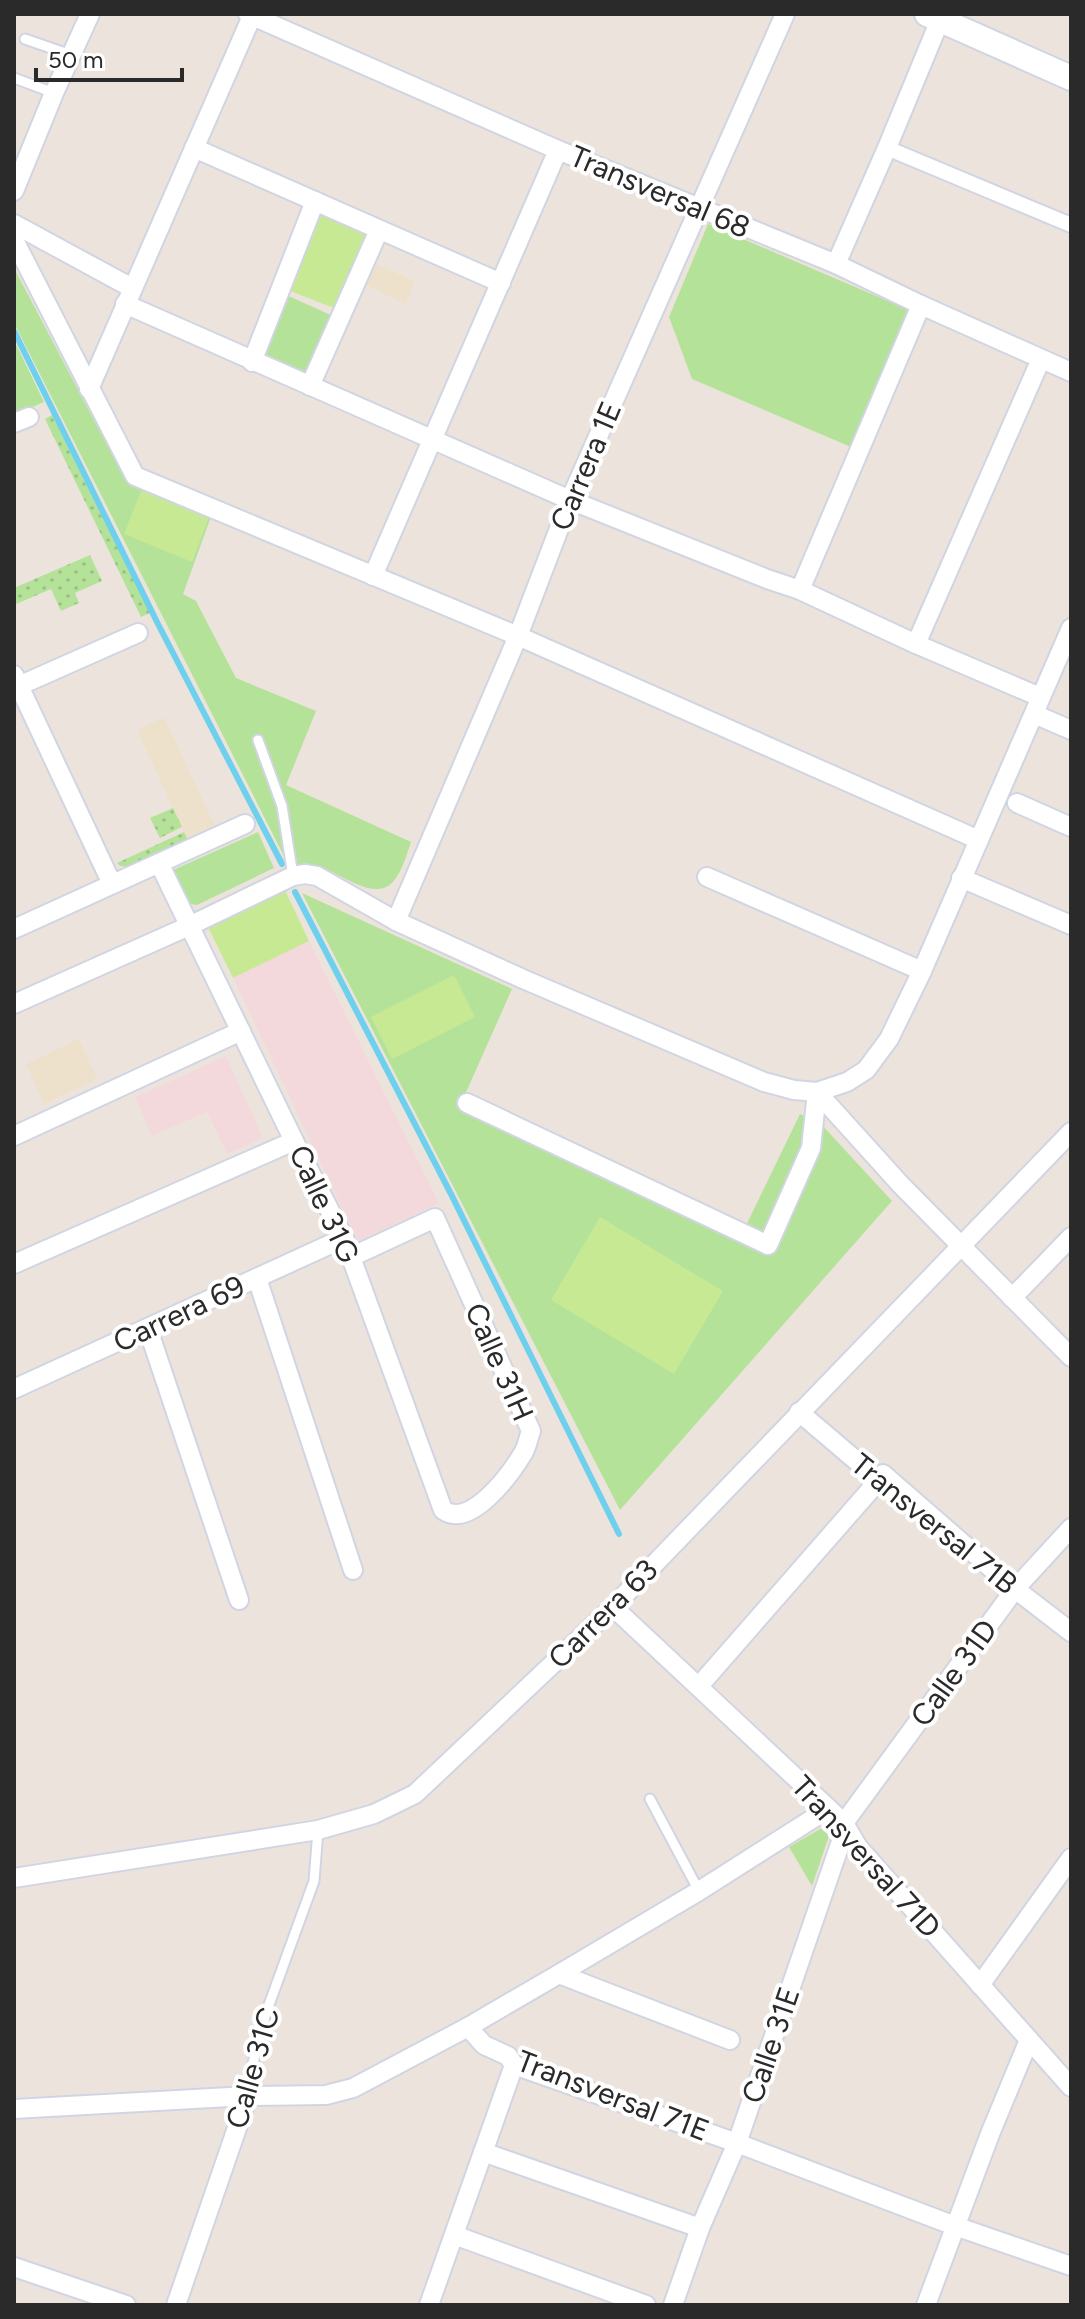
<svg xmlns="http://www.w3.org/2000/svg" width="1085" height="2319" viewBox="0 0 1085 2319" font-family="Figtree,sans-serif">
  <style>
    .education { fill: #ede1cb }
    .medical { fill: #f3d9db }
    .grass { fill: url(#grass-dots) }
    .park { fill: #b4e299 }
    .pitch { fill: #c8e994 }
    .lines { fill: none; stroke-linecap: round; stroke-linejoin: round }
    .stream { stroke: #6fd0ed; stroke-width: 6 }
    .service-casing { stroke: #d1d5e3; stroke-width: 13 }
    .pedestrian-casing { stroke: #d1d5e3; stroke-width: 18 }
    .minor-casing { stroke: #d1d5e3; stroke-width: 22 }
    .tertiary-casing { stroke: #d1d5e3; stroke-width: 28 }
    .service { stroke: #fff; stroke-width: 9 }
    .pedestrian { stroke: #fff; stroke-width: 14 }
    .minor { stroke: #fff; stroke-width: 18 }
    .tertiary { stroke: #fff; stroke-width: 24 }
    .labels { text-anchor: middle; stroke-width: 8; stroke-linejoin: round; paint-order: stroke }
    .street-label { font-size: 30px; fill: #2a2a2a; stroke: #fff }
  </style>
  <defs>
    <pattern id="grass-dots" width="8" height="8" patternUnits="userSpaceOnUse" patternTransform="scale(2)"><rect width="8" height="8" fill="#b4e299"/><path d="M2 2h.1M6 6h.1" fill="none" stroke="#9bc284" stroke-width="1.8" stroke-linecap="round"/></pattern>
  </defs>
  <rect width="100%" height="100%" fill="#ece4dc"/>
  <g class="education">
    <path d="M369 261 415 281 406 304 359 282Z"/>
    <path d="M164 717 217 830 189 843 137 730Z"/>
    <path d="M79 1039 97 1079 44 1104 26 1064Z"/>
  </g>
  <g class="medical">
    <path d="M309 941 439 1203 358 1241 233 978Z"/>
    <path d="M226 1056 263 1138 227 1154 207 1112 152 1136 135 1097Z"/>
  </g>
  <g class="grass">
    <path d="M52 415 150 613 141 617 45 419Z"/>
    <path d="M90 555 102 581 75 593 79 603 61 611 51 589 14 605V588Z"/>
    <path d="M173 808 182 827 160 838 150 818Z"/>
    <path d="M184 832 188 840 127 867 120 866 117 863Z"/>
  </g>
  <g class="park">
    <path d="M708 224 909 310 851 447 692 379 669 317Z"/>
    <path d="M14 268 125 479 212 514 183 594 196 601 236 678 316 711 286 785 411 842C407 854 403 868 396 878 377 907 339 870 315 866 307 864 297 865 289 866L14 323Z"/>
    <path d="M282 293 335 317 309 375 256 351Z"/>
    <path d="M14 340 44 402 14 415Z"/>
    <path d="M258 832 274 868 197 905 190 904 173 870Z"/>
    <path d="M302 893 512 989 459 1108 739 1240 800 1114 821 1124 892 1201 620 1510Z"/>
    <path d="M834 1821 812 1886 789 1847Z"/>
  </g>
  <g class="pitch">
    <path d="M316 212 373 234 339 310 285 289Z"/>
    <path d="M142 489 209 517 192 562 124 534Z"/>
    <path d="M285 890 309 941 233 978 208 927Z"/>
    <path d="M454 975 475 1017 392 1059 371 1017Z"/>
    <path d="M600 1217 723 1291 674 1374 551 1300Z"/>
  </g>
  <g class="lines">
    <g class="stream">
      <path d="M14 331 158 624 282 864"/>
      <path d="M295 892 452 1196 619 1534"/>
    </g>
    <defs>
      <g id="service">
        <path d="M25 39 71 55"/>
        <path d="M14 78 54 93"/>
        <path d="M258 740 282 806 293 876"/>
        <path d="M650 1799 699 1891"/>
        <path d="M248 2096V2082L266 2013 314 1881 318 1830"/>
      </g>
      <path id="pedestrian" d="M887 148 1071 225"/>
      <g id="minor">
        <path d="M248 14 558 150 836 264 921 305 1071 372"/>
        <path d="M194 148 501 283"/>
        <path d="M14 191 54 93 90 14"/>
        <path d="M14 224 132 288"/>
        <path d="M14 240 135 476 518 636 979 840"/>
        <path d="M836 264 887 148 940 20"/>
        <path d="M125 304 570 500 767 579 800 590 916 644 1040 697"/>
        <path d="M252 362 315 201"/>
        <path d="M310 386 379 230"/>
        <path d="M89 389 252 16"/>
        <path d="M14 423 29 417"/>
        <path d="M373 576 558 150"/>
        <path d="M800 590 921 305"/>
        <path d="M916 644 1041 359"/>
        <path d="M14 675 112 884"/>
        <path d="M14 688 138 633"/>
        <path d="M1034 714 1071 730"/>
        <path d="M1017 803 1071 827"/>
        <path d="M159 863 294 1141 344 1238 347 1246 443 1510C470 1529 509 1476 522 1455 527 1448 528 1439 531 1431L435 1218 351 1257"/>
        <path d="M707 877 922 971"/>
        <path d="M961 878 1071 925"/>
        <path d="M396 921 518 636 570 500 785 14"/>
        <path d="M14 929 245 824"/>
        <path d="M14 1004 189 926 293 876 305 874 317 876 396 921 523 979 764 1082 794 1090 817 1092 901 1185 1071 1357"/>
        <path d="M467 1103 768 1245 811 1148 817 1092 847 1082 866 1070 889 1039 922 971 1071 628"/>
        <path d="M14 1136 241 1031"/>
        <path d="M14 1264 294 1141"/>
        <path d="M257 1278 353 1570"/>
        <path d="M1012 1298 1071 1237"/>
        <path d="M148 1329 239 1600"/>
        <path d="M14 1389 344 1238"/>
        <path d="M799 1412 879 1480 883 1474 1015 1589 1071 1632"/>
        <path d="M613 1607 844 1823 858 1847 1071 2087"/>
        <path d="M699 1686 879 1480"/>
        <path d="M844 1823 1015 1589 1071 1528"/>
        <path d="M14 1878 318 1830 374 1814 415 1794 613 1607 1071 1132"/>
        <path d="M559 1974 730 2040"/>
        <path d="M980 1985 1071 1858"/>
        <path d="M468 2027 484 2045 508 2056 514 2065 737 2143 955 2226 1071 2266"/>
        <path d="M14 2109 248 2096 326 2095 353 2088 468 2027 559 1974 699 1891 828 1809"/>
        <path d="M483 2152 700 2228"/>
        <path d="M454 2235 646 2305"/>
        <path d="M14 2267 126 2305"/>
        <path d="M176 2305 248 2096"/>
        <path d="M429 2305 514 2065"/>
        <path d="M673 2305 700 2228 737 2143 846 1827"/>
        <path d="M926 2305 990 2134 1029 2040"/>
      </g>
      <path id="tertiary" d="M927 14 1071 78"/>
    </defs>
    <use href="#service" class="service-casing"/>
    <use href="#pedestrian" class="pedestrian-casing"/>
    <use href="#minor" class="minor-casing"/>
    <use href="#tertiary" class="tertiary-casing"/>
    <use href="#service" class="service"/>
    <use href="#pedestrian" class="pedestrian"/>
    <use href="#minor" class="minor"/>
    <use href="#tertiary" class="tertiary"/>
  </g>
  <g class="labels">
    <g class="street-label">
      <text transform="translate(660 192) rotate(23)" y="10">Transversal 68</text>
      <text transform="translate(586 466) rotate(-67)" y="10">Carrera 1E</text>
      <text transform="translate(324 1204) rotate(65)" y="10">Calle 31G</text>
      <text transform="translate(179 1314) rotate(-25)" y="10">Carrera 69</text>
      <text transform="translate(499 1362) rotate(66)" y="10">Calle 31H</text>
      <text transform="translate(934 1524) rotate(39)" y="10">Transversal 71B</text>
      <text transform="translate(603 1614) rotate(-45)" y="10">Carrera 63</text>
      <text transform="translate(954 1673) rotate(-54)" y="10">Calle 31D</text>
      <text transform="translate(866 1857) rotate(48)" y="10">Transversal 71D</text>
      <text transform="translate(771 2045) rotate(-71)" y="10">Calle 31E</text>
      <text transform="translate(253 2068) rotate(-74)" y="10">Calle 31C</text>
      <text transform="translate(613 2096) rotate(21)" y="10">Transversal 71E</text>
    </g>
  </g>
  <rect width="1085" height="2319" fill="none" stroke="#2a2a2a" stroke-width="32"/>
  <path d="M36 68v12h146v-12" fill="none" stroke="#2a2a2a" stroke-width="4"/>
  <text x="48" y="68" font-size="24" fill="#2a2a2a" stroke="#ffffff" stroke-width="6" paint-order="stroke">50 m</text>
</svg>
